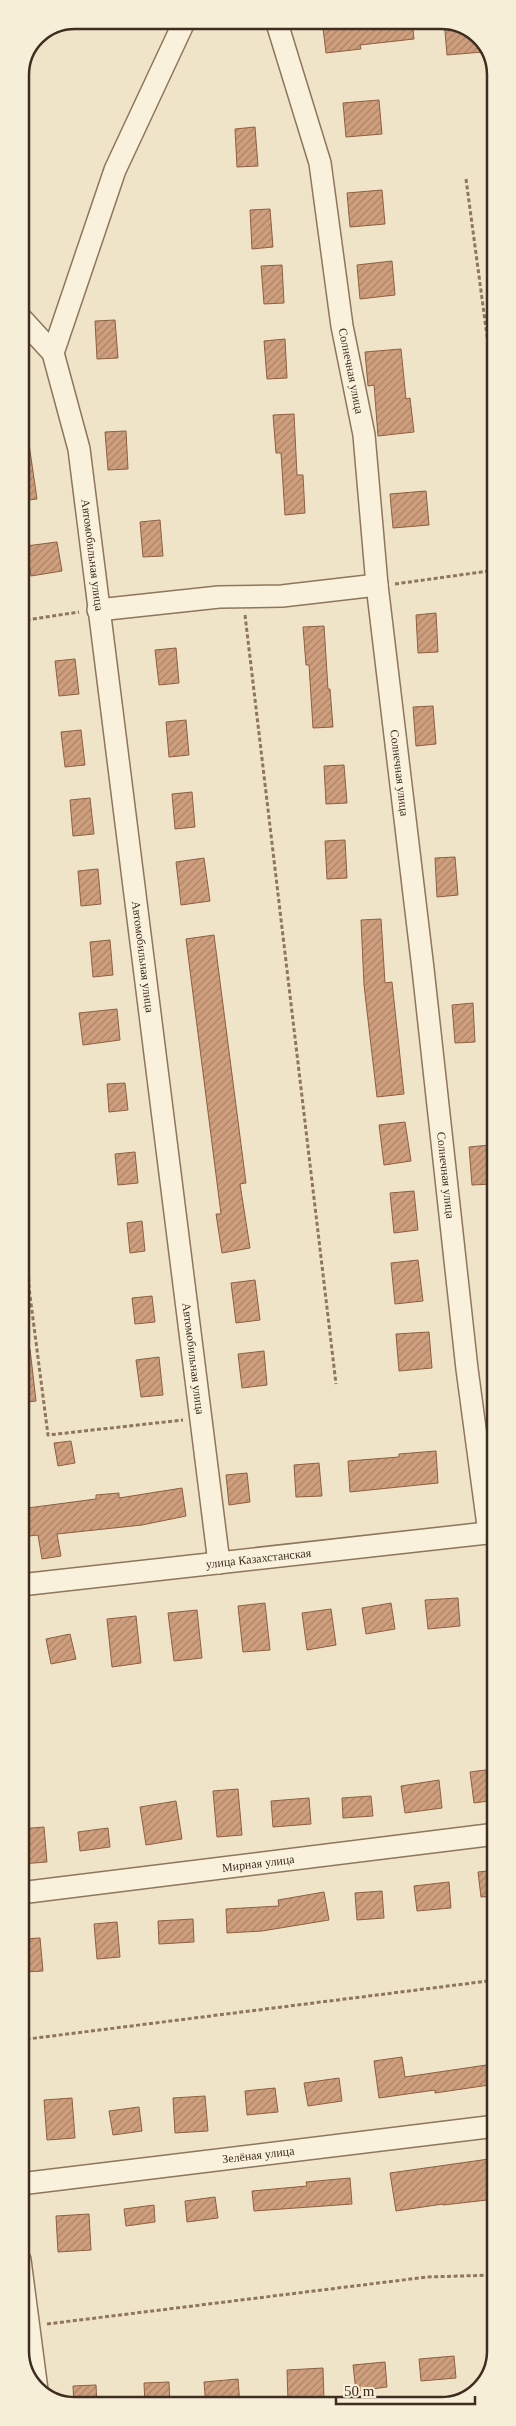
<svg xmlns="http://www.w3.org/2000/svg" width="516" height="2426" viewBox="0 0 516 2426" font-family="'Times New Roman',serif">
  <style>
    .building { fill: url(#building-hatch); stroke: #8d5f41 }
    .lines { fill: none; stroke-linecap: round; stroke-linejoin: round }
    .minor-casing { stroke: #8d765c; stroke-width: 24 }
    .path { stroke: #8d765c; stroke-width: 3; stroke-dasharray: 4 2.5; stroke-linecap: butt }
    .minor { stroke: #faf1dc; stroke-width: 21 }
    .labels { text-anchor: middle; stroke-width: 5; stroke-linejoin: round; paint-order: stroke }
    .street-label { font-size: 12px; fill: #3d2e20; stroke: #f7eed8 }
    .rim { fill: none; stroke: #3d2e20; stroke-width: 2.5 }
  </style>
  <defs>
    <pattern id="building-hatch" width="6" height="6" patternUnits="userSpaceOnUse" patternTransform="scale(1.25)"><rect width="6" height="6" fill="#cf9f7d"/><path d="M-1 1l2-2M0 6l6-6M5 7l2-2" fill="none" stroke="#a98266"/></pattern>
  </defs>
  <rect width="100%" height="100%" fill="#f0e4c8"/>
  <g class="building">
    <path d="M322 20H412L414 39 360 45 361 49 326 53Z"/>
    <path d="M444 20H448L480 36 483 52 447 55Z"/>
    <path d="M379 100 382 134 346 137 343 103Z"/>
    <path d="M255 127 258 166 237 167 235 129Z"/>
    <path d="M382 190 385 224 350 227 347 193Z"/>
    <path d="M270 209 273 247 252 249 250 210Z"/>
    <path d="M392 261 395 295 360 299 357 265Z"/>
    <path d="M282 265 284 303 264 304 261 266Z"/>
    <path d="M115 320 118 358 97 359 95 321Z"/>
    <path d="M285 339 287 378 267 379 264 341Z"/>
    <path d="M401 349 406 399 410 398 414 432 378 436 374 385 368 386 365 352Z"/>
    <path d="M294 414 297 475H303L305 513 285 515 281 453H276L273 415Z"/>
    <path d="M126 431 128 469 108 470 105 432Z"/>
    <path d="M29 444 37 499 20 501V445Z"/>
    <path d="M426 491 429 525 393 528 390 494Z"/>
    <path d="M160 520 163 556 143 557 140 522Z"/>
    <path d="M57 542 62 571 31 576 26 546Z"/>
    <path d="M436 613 438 652 418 653 416 615Z"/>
    <path d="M324 626 328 689H330L333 727 313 728 309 665H306L303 627Z"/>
    <path d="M176 648 179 683 159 685 155 650Z"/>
    <path d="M75 659 79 694 59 696 55 661Z"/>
    <path d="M433 706 436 744 416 746 413 707Z"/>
    <path d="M186 720 189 755 169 757 166 722Z"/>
    <path d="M81 730 85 765 65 767 61 732Z"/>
    <path d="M344 765 347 803 326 804 324 766Z"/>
    <path d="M192 792 195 827 175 829 172 794Z"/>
    <path d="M90 798 94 834 73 836 70 800Z"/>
    <path d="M345 840 347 878 327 879 325 841Z"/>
    <path d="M455 857 458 895 437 897 435 858Z"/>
    <path d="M204 858 210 901 181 905 176 862Z"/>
    <path d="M98 869 101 904 81 906 78 871Z"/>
    <path d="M381 919 385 983 392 982 404 1094 377 1097 364 985 361 920Z"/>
    <path d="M214 935 246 1183 240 1184 250 1248 222 1253 216 1214H221L186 939Z"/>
    <path d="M110 940 113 975 93 977 90 942Z"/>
    <path d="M473 1003 475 1042 455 1043 452 1005Z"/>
    <path d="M117 1009 120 1040 83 1045 79 1013Z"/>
    <path d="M125 1083 128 1110 109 1112 107 1084Z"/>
    <path d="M405 1122 411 1161 384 1165 379 1125Z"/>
    <path d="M490 1145 492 1184 472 1185 469 1147Z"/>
    <path d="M135 1152 138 1183 118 1185 115 1154Z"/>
    <path d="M414 1191 418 1230 394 1233 390 1193Z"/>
    <path d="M142 1221 145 1251 130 1253 127 1223Z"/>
    <path d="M418 1260 423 1301 395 1304 391 1263Z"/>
    <path d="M255 1280 260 1320 236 1323 231 1283Z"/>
    <path d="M152 1296 155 1322 135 1324 132 1298Z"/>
    <path d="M429 1332 432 1368 399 1371 396 1334Z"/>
    <path d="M20 1349H30L36 1401 20 1403Z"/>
    <path d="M264 1351 267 1385 242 1388 238 1354Z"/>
    <path d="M159 1357 163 1395 141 1397 136 1360Z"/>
    <path d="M71 1441 75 1463 58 1466 54 1443Z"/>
    <path d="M436 1451 438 1483 350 1492 348 1461 399 1457V1454Z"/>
    <path d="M319 1463 322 1496 296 1497 294 1465Z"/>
    <path d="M247 1473 250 1502 229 1505 226 1475Z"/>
    <path d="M182 1488 186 1516 142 1525 57 1534 61 1556 42 1559 38 1535 20 1537V1509L96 1499V1495L119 1493V1498Z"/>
    <path d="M458 1598 460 1626 428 1629 425 1600Z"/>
    <path d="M265 1603 270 1650 243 1652 238 1606Z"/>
    <path d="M391 1603 395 1629 366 1634 362 1608Z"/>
    <path d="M331 1609 336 1645 307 1650 302 1613Z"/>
    <path d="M197 1610 202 1658 174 1661 168 1613Z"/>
    <path d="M136 1616 141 1663 112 1667 107 1619Z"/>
    <path d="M70 1634 76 1659 51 1664 46 1639Z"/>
    <path d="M493 1769 496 1800 474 1803 470 1772Z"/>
    <path d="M439 1780 442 1808 405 1813 401 1786Z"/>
    <path d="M238 1789 242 1835 217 1837 213 1791Z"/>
    <path d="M371 1796 373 1816 343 1818 342 1798Z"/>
    <path d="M309 1798 311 1824 273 1827 271 1801Z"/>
    <path d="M176 1801 182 1839 146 1845 140 1807Z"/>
    <path d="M44 1827 47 1862 20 1864V1829Z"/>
    <path d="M108 1828 110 1847 80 1851 78 1832Z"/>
    <path d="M496 1870V1896L481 1897 478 1872Z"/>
    <path d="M449 1882 451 1908 417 1911 414 1886Z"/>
    <path d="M382 1891 384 1918 357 1920 355 1893Z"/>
    <path d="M324 1892 329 1920 262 1931 227 1933 226 1909 279 1906 278 1900Z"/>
    <path d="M193 1919 194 1942 159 1944 158 1921Z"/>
    <path d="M117 1922 120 1957 97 1959 94 1924Z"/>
    <path d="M40 1938 43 1971 24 1972 22 1939Z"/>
    <path d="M402 2057 405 2077 493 2064 496 2084 435 2093V2090L379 2098 374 2061Z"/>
    <path d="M339 2078 342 2101 308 2106 304 2083Z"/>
    <path d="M275 2088 278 2112 247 2115 245 2091Z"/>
    <path d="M205 2096 208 2131 175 2133 173 2098Z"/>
    <path d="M72 2098 75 2138 47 2140 44 2100Z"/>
    <path d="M139 2107 142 2131 113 2135 109 2111Z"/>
    <path d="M496 2158V2199L443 2205V2204L396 2211 390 2173Z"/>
    <path d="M350 2178 352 2204 254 2211 252 2191 307 2186 306 2182Z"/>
    <path d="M215 2197 218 2218 187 2222 185 2201Z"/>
    <path d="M154 2205 155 2222 126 2226 124 2209Z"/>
    <path d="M89 2214 91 2250 58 2252 56 2216Z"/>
    <path d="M454 2356 456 2378 421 2381 419 2359Z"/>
    <path d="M385 2362 387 2387 356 2391 353 2365Z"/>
    <path d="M323 2368 324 2400 288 2401 287 2370Z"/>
    <path d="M238 2379 240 2406H206L204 2382Z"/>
    <path d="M169 2382 170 2406H145L144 2383Z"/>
    <path d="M96 2385 97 2406H74L73 2386Z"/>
  </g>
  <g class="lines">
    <defs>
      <g id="minor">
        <path id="s1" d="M276 20 320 163 342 326 364 435 377 585 423 969 467 1369 489 1533"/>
        <path id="s2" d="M20 317 53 353 79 449 219 1563"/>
        <path d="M53 353 115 170 185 20"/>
        <path d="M98 610 219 597 282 596 377 585"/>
        <path id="s3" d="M20 1585 496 1532"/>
        <path id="s4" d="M20 1893 496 1834"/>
        <path id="s5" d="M20 2184 496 2126"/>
        <path d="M20 2260 37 2390"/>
      </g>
    </defs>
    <use href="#minor" class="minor-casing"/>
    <g class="path">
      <path d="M466 179 496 403"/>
      <path d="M395 584 496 570"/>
      <path d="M245 615 336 1384"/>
      <path d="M20 621 79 612"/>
      <path d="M20 1174 27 1227 29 1288 48 1435 183 1420"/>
      <path d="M20 2040 496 1980"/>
      <path d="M47 2324 427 2277 496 2275"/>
    </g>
    <use href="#minor" class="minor"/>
  </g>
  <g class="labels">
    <g class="street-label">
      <text dy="4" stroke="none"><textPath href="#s1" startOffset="360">Солнечная улица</textPath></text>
      <text dy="4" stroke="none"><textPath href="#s2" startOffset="255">Автомобильная улица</textPath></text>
      <text dy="4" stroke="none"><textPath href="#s1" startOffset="765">Солнечная улица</textPath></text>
      <text dy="4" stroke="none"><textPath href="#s2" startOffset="660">Автомобильная улица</textPath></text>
      <text dy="4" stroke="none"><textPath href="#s1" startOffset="1170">Солнечная улица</textPath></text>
      <text dy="4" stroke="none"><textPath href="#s2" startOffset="1065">Автомобильная улица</textPath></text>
      <text dy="4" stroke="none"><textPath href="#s3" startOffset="240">улица Казахстанская</textPath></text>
      <text dy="4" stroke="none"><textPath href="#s4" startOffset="240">Мирная улица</textPath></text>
      <text dy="4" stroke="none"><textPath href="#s5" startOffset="240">Зелёная улица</textPath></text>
    </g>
  </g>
  <path d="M0 0H516V2426H0ZM75 29H441A46 46 0 0 1 487 75V2351A46 46 0 0 1 441 2397H75A46 46 0 0 1 29 2351V75A46 46 0 0 1 75 29Z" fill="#f7eed8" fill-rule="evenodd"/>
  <path class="rim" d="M75 29H441A46 46 0 0 1 487 75V2351A46 46 0 0 1 441 2397H75A46 46 0 0 1 29 2351V75A46 46 0 0 1 75 29Z"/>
  <path d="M336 2396v8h139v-8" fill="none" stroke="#3d2e20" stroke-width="2.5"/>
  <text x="344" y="2396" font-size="15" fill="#3d2e20" stroke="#f7eed8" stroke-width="4" paint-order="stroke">50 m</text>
</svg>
